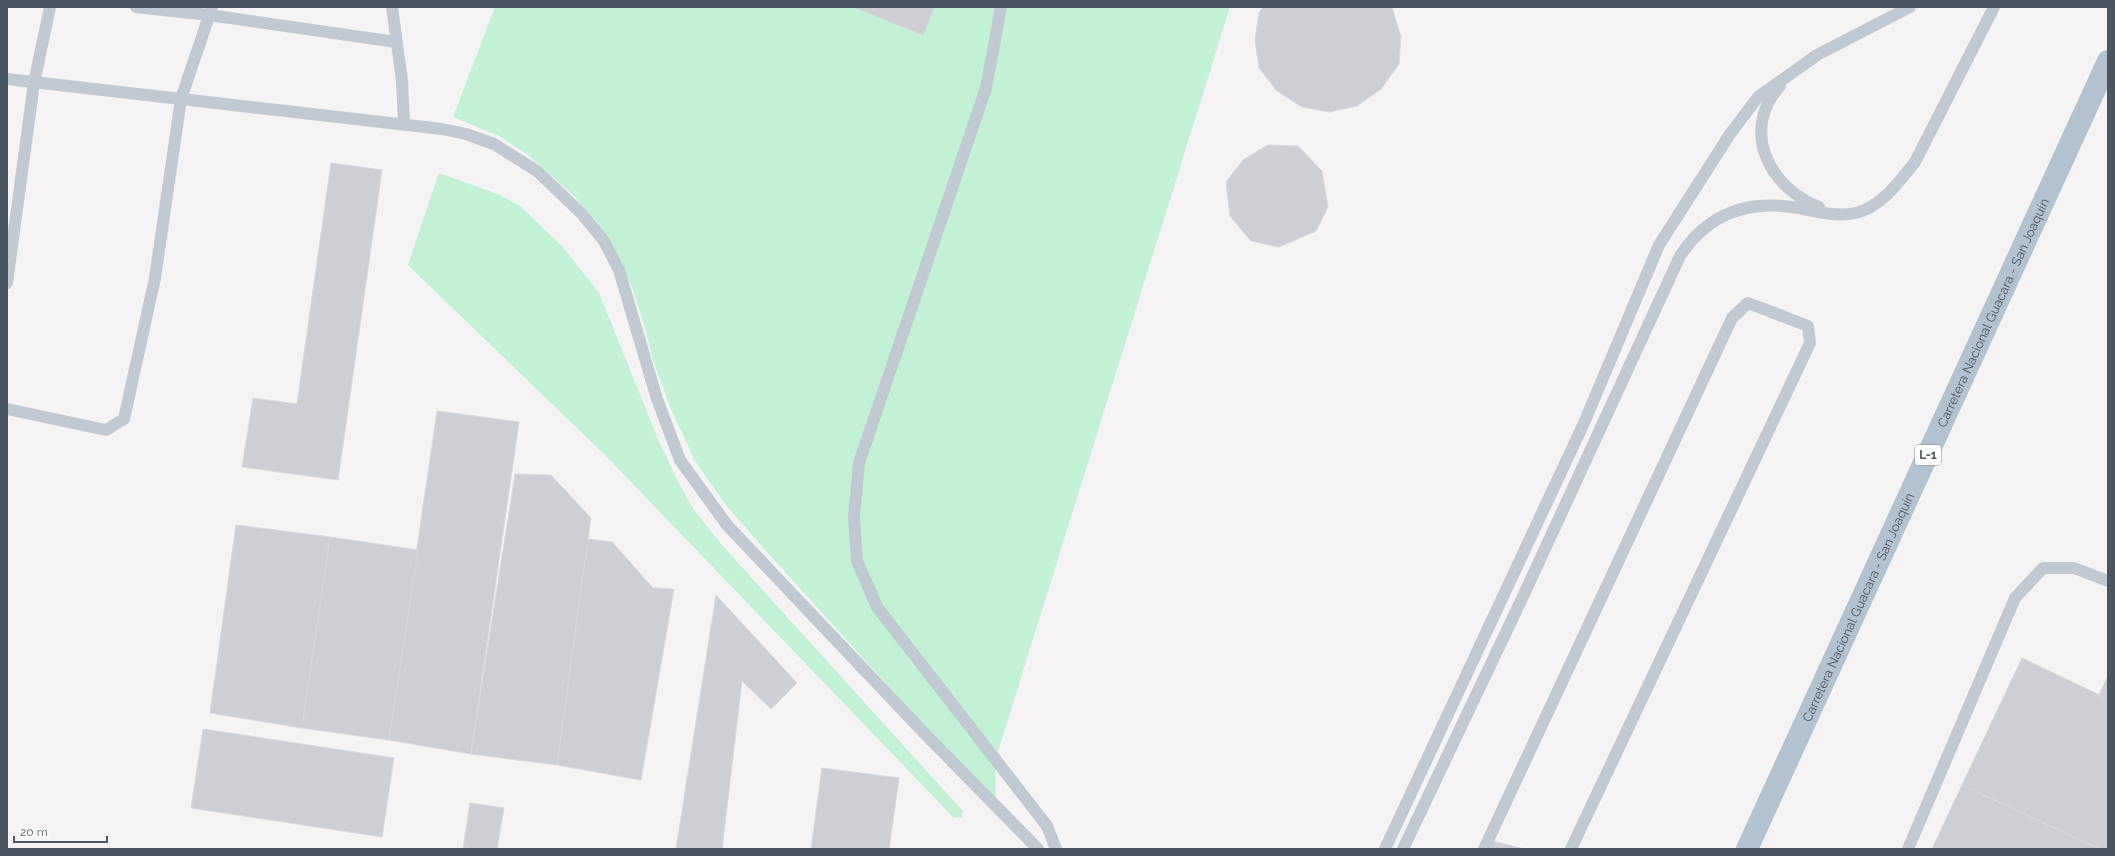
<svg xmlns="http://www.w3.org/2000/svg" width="2115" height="856" viewBox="0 0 2115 856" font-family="Raleway,sans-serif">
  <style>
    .green { fill: #c3f1d5 }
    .building { fill: #cdcfd5; stroke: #d7d9de }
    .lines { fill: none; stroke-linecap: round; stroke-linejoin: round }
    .lane { stroke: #c1cad2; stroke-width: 12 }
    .primary { stroke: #b3c2d1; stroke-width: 22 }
    .labels { text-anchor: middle; stroke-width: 4; stroke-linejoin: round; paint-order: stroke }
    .shield { fill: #fff; stroke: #808990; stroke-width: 1 }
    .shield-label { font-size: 12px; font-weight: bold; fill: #4a5661 }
    .street-label { font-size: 13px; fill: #4a5661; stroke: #fff }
  </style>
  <rect width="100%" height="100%" fill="#f5f3f3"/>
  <g class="green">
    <path d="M495 7H1230L995 761 996 805 766 551 726 505 695 461 671 409 653 360 643 321 632 287 612 245 598 223 572 194 528 155 499 136 453 117Z"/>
    <path d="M439 173 500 195 520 206 562 246 599 293 658 439 677 480 694 510 722 545 961 809 963 811 962 817 954 818 607 457 408 265Z"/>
  </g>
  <g class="building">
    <path d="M853 7H935L923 35Z"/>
    <path d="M1263 7H1392L1401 37 1399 64 1381 89 1357 106 1329 112 1302 107 1277 91 1259 68 1255 40 1259 13Z"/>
    <path d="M1268 145 1298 146 1322 171 1328 207 1316 231 1279 247 1251 241 1230 216 1226 182 1244 159Z"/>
    <path d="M331 163 382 170 338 480 242 467 253 398 297 404Z"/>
    <path d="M437 411 519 422 471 754 389 740Z"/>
    <path d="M515 474 551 475 591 518 557 765 471 754Z"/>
    <path d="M236 525 330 537 302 728 210 713Z"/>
    <path d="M330 537 418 550 389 740 302 728Z"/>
    <path d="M588 539 612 542 653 588 674 589 641 780 557 765Z"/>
    <path d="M716 595 797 683 771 709 742 681 722 849H676Z"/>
    <path d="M2022 658 2108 699V849H2100L1962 785Z"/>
    <path d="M2108 676V699L2099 695Z"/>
    <path d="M203 729 394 758 382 837 191 808Z"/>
    <path d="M822 768 899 778 889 849H811Z"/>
    <path d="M1962 785 2100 849H1932Z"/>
    <path d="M470 803 504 808 497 849H463Z"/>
    <path d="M1493 841 1524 849H1489Z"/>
  </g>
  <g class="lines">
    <g class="lane">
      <path d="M136 7 209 15 396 42"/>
      <path d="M392 7 402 81 404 124"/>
      <path d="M1001 7 986 88 859 463 854 517 857 561 877 607 1047 826 1056 849"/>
      <path d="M7 79 442 129 466 134 494 144 537 171 582 214 604 241 619 270 657 399 680 460 727 525 927 736 1038 849"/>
      <path d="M1780 86C1740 130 1769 188 1819 207"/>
      <path d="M7 283 34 83 50 7"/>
      <path d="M7 409 106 430 124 419 155 278 181 99 212 7"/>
      <path d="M1385 849 1584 423 1659 245 1730 134 1758 97 1817 55 1910 7"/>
      <path d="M1403 849 1526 590 1680 256C1708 213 1748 199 1798 208 1817 212 1837 217 1856 213 1882 206 1899 182 1915 162L1994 7"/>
      <path d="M1484 849 1732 318 1748 303 1808 326 1810 343 1571 849"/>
      <path d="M1908 849 2015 598 2043 568H2074L2108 581"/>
    </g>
    <path class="primary" id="s1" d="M1747 849 2108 61"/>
  </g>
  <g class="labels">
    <rect class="shield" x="1915" y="445" width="26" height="20" rx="3"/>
    <g class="shield-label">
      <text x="1928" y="459">L-1</text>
    </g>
    <g class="street-label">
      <text dy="5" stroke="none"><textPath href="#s1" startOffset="590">Carretera Nacional Guacara - San Joaquín</textPath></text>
      <text dy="5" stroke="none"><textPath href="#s1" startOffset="266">Carretera Nacional Guacara - San Joaquín</textPath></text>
    </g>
  </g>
  <rect width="2115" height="856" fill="none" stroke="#4a5661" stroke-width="16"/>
  <path d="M14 836v6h93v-6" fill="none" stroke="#4a5661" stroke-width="2"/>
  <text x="20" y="836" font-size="12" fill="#4a5661" stroke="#ffffff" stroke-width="3" paint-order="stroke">20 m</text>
</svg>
